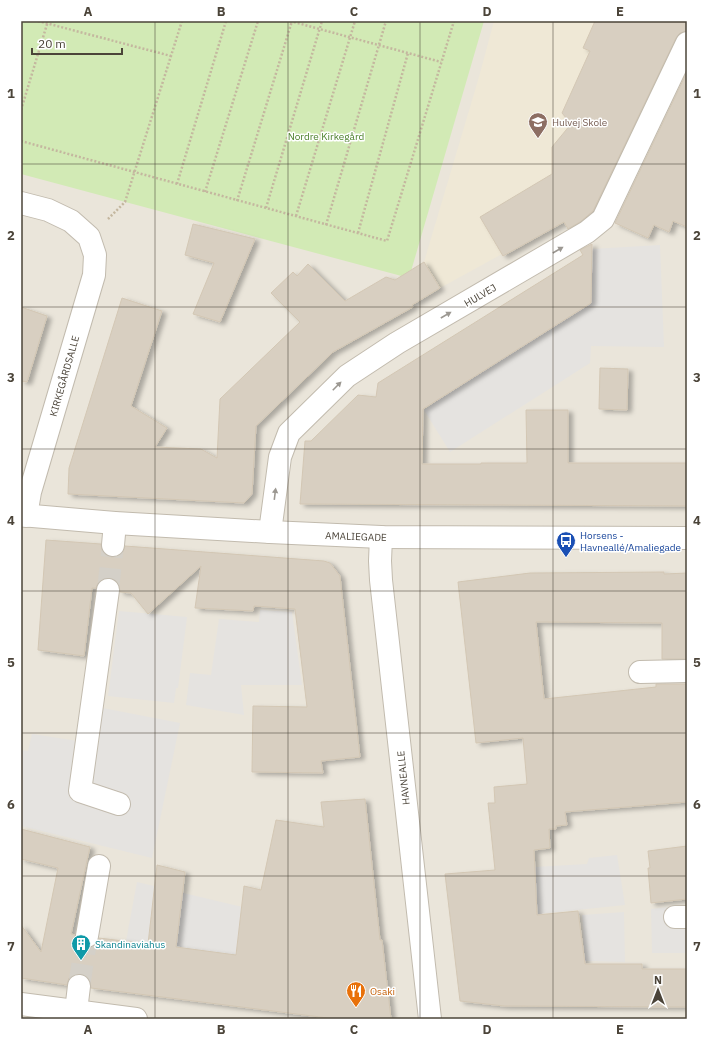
<svg xmlns="http://www.w3.org/2000/svg" width="708" height="1040" viewBox="0 0 708 1040" font-family="'IBM Plex Sans',sans-serif">
  <style>
    .residential { fill: #eae5da }
    .education { fill: #efe8d6 }
    .green { fill: #d2eab5 }
    .parking { fill: #e5e3e0 }
    .building { fill: #d8cfc1; stroke: #d3c7b4; filter: url(#shadow) }
    .lines { fill: none; stroke-linecap: round; stroke-linejoin: round }
    .minor-tunnel { stroke: #d4d0c8; stroke-width: 22; stroke-dasharray: 22 11; stroke-linecap: butt }
    .minor-casing { stroke: #c2bbae; stroke-width: 24 }
    .path { stroke: #c4b79f; stroke-width: 2.5; stroke-dasharray: 2 2; stroke-linecap: butt }
    .minor { stroke: #fff; stroke-width: 22 }
    .oneway { fill: #9c9892 }
    .grid { fill: none; stroke: #4b4439; stroke-width: 1; stroke-opacity: 0.55 }
    .labels { text-anchor: middle; stroke-width: 3; stroke-linejoin: round; paint-order: stroke }
    .education-label { font-size: 10px; fill: #785e54; stroke: #fff; text-anchor: start }
    .park-label { font-size: 10px; fill: #4a7f2a; stroke: #fff }
    .street-label { font-size: 10px; fill: #4b4439; stroke: #fff }
    .transit-label { font-size: 10px; fill: #164399; stroke: #fff; text-anchor: start }
    .culture-label { font-size: 10px; fill: #0d838f; stroke: #fff; text-anchor: start }
    .food-label { font-size: 10px; fill: #c56008; stroke: #fff; text-anchor: start }
    .neatline { fill: none; stroke: #4b4439; stroke-width: 1.5 }
    .grid-label { font-size: 13px; text-anchor: middle; font-weight: bold; fill: #4b4439 }
  </style>
  <defs>
    <filter id="shadow"><feDropShadow dx="4.5" dy="2.5" stdDeviation="2" flood-color="#0004"/></filter>
  </defs>
  <rect width="100%" height="100%" fill="#f6f3ec"/>
  <rect class="residential" x="21" y="21" width="666" height="998"/>
  <path class="education" d="M494 21H671L502 254 440 288 424 262 479 77Z"/>
  <path class="green" d="M21 21H484L409 278 21 174Z"/>
  <g class="parking">
    <path d="M660 245 664 347 591 346 590 363 450 452 424 410 438 400 591 303 592 249Z"/>
    <path d="M260 610 292 612 302 685H241L244 715 186 705 190 673 211 675 219 619 259 622Z"/>
    <path d="M119 611 187 617 178 688H176L174 703 108 696Z"/>
    <path d="M82 704 180 723 152 858 21 826V750L28 751 32 734 78 741Z"/>
    <path d="M617 855 625 905 538 914 535 867 587 864 589 858Z"/>
    <path d="M137 882 331 928 256 941 238 939 236 955 176 947 178 931 150 928 148 944 126 941Z"/>
    <path d="M687 905V953H652L651 909Z"/>
    <path d="M624 912 625 962 585 961 582 915Z"/>
  </g>
  <g class="building">
    <path d="M595 21H687V31L680 33 676 38 593 211 580 222 568 229 564 222 503 256 480 217 552 174V147L571 124 562 113 590 51 583 48Z"/>
    <path d="M687 72V227L673 221 669 232 654 225 648 238 615 223Z"/>
    <path d="M193 224 255 239 220 322 193 314 214 263 185 255Z"/>
    <path d="M592 244 591 303 423 409 422 464H481V463H527L526 410H568V463H687V506L300 504 305 441H311L358 395 376 397 378 383 583 255 580 250Z"/>
    <path d="M424 262 440 288 412 305 413 307 333 352 256 426 252 494 244 503 68 494 69 468 122 298 162 311 131 406 167 428 155 447 201 449 217 458 220 399 300 322 271 293 293 272 297 276 308 264 345 301 386 277 395 280Z"/>
    <path d="M21 307 47 316 27 382 21 381Z"/>
    <path d="M600 368 628 369 627 410 599 409Z"/>
    <path d="M46 540 101 544 102 551 106 555 112 557 119 556 123 552 125 546 324 561 330 563 340 576 360 757 321 761 323 773 252 772 253 706 307 707 295 609 254 606 253 611 195 608 201 566 148 614 131 593 120 592 119 585 115 580 109 578 103 579 98 583 96 588H92L84 656 38 650Z"/>
    <path d="M664 572V574L687 573V659H662V623L536 622 544 699 656 687V684H687V802L565 812 567 825 556 826V829H549L550 848 534 850 537 915 578 911 585 964H642V969H687V1007L504 1006 460 1001 445 874 495 870 488 803H495L494 787 527 784 523 738 476 743 458 582 530 573Z"/>
    <path d="M365 799 380 940H382L391 1019H336L91 988 90 981 86 976 80 974H74L69 978 67 985 21 978V925L41 952 58 868 21 859V829L90 847 71 934 75 935V941L79 946 85 948H92L97 944 99 938 148 944 157 865 185 872 176 947 236 955 244 886 261 890 276 820 324 827 321 802Z"/>
    <path d="M687 846V899L651 903 648 868H650L648 851Z"/>
  </g>
  <g class="lines">
    <g class="minor-tunnel">
      <path d="M108 590 113 545"/>
      <path d="M79 986 87 936"/>
    </g>
    <defs>
      <g id="minor">
        <path d="M21 203 48 210 71 221 89 237 95 255 94 275 30 492 26 516"/>
        <path d="M21 515 115 523 270 532 381 537 687 538"/>
        <path d="M270 532 280 457 289 433 347 376 397 343 587 232 603 219 687 43"/>
        <path d="M381 537 380 561 381 580 430 1019"/>
        <path d="M113 545 115 523"/>
        <path d="M108 590 80 791 119 804"/>
        <path d="M640 672 687 671"/>
        <path d="M675 917H687"/>
        <path d="M87 936 99 866"/>
        <path d="M21 1004 136 1019"/>
        <path d="M76 1011 79 986"/>
      </g>
    </defs>
    <use href="#minor" class="minor-casing"/>
    <g class="path">
      <path d="M38 21 171 56"/>
      <path d="M290 21 441 62"/>
      <path d="M21 110 48 21"/>
      <path d="M21 141 387 241 454 21"/>
      <path d="M177 184 226 21"/>
      <path d="M205 192 258 21"/>
      <path d="M237 201 292 21"/>
      <path d="M266 208 322 21"/>
      <path d="M296 216 355 21"/>
      <path d="M108 219 125 202 182 21"/>
      <path d="M326 225 386 21"/>
      <path d="M358 233 408 53"/>
    </g>
    <use href="#minor" class="minor"/>
  </g>
  <defs><path id="oneway-solid" d="M-6-.8H1V-3.2L6.5 0L1 3.2V.8H-6Z"/></defs>
  <g class="oneway">
    <use href="#oneway-solid" transform="translate(558 250) rotate(-30)"/>
    <use href="#oneway-solid" transform="translate(446 315) rotate(-30)"/>
    <use href="#oneway-solid" transform="translate(337 386) rotate(-45)"/>
    <use href="#oneway-solid" transform="translate(275 494) rotate(-83)"/>
  </g>
  <path class="grid" d="M155 21V1019M288 21V1019M420 21V1019M553 21V1019M21 164H687M21 307H687M21 449H687M21 591H687M21 733H687M21 876H687"/>
  <defs>
    <symbol id="school-pin" viewBox="-11 -11 22 30"><path d="M0 17L-7.5 6A9.5 9.5 0 1 1 7.5 6Z" fill="#8d6e63" stroke="#fff"/><path d="M0-5L7-2L0 1L-7-2ZM-4 1L0 2.5L4 1V4Q0 6-4 4Z" fill="#fff"/></symbol>
    <symbol id="bus-pin" viewBox="-11 -11 22 30"><path d="M0 17L-7.5 6A9.5 9.5 0 1 1 7.5 6Z" fill="#1a4fb4" stroke="#fff"/><path d="M-5-6H5V4H4V6H2V4H-2V6H-4V4H-5ZM-3.5-4V0h7V-4ZM-3.5 1.2v1.5H-2V1.2ZM2 1.2v1.5H3.5V1.2Z" fill="#fff"/></symbol>
    <symbol id="building-pin" viewBox="-11 -11 22 30"><path d="M0 17L-7.5 6A9.5 9.5 0 1 1 7.5 6Z" fill="#0f9aa8" stroke="#fff"/><path d="M-4-6H4V6H1V3H-1V6H-4ZM-2.5-4.3h1.7v1.8h-1.7ZM.8-4.3h1.7v1.8H.8ZM-2.5-1h1.7V.8h-1.7ZM.8-1h1.7V.8H.8Z" fill="#fff"/></symbol>
    <symbol id="restaurant-pin" viewBox="-11 -11 22 30"><path d="M0 17L-7.5 6A9.5 9.5 0 1 1 7.5 6Z" fill="#e8710a" stroke="#fff"/><path d="M-5-6h1v4h1v-4h1v4h1v-4h1v5L-1.5 .5V6h-2V.5L-5-1ZM5-6V6H3V1.5H1.5Q1.5-4 5-6Z" fill="#fff"/></symbol>
  </defs>
  <g fill-rule="evenodd">
    <use href="#school-pin" x="527" y="111" width="22" height="30"/>
    <use href="#bus-pin" x="555" y="530" width="22" height="30"/>
    <use href="#building-pin" x="70" y="933" width="22" height="30"/>
    <use href="#restaurant-pin" x="345" y="980" width="22" height="30"/>
  </g>
  <g class="labels">
    <g class="education-label">
      <text x="552" y="126">Hulvej Skole</text>
    </g>
    <g class="park-label">
      <text x="326" y="140">Nordre Kirkegård</text>
    </g>
    <g class="street-label">
      <text transform="translate(480 295) rotate(-30)" y="4">HULVEJ</text>
      <text transform="translate(64 376) rotate(-74)" y="4">KIRKEGÅRDSALLE</text>
      <text transform="translate(356 536) rotate(2)" y="4">AMALIEGADE</text>
      <text transform="translate(403 778) rotate(-96)" y="4">HAVNEALLE</text>
    </g>
    <g class="transit-label">
      <text x="580" y="539">Horsens -<tspan x="580" dy="12">Havneallé/Amaliegade</tspan></text>
    </g>
    <g class="culture-label">
      <text x="95" y="948">Skandinaviahus</text>
    </g>
    <g class="food-label">
      <text x="370" y="995">Osaki</text>
    </g>
  </g>
  <rect width="708" height="1040" fill="none" stroke="#ffffff" stroke-width="44"/>
  <g transform="translate(658 990)" stroke="#ffffff" stroke-width="3" paint-order="stroke">
  <path d="M0-3L7 15L0 10L-7 15Z" fill="#4b4439"/>
  <text y="-6" font-size="11" font-weight="bold" text-anchor="middle" fill="#4b4439">N</text>
  </g>
  <path d="M32 48v6h90v-6" fill="none" stroke="#4b4439" stroke-width="2"/>
  <text x="38" y="48" font-size="12" fill="#4b4439" stroke="#ffffff" stroke-width="3" paint-order="stroke">20 m</text>
  <rect x="22" y="22" width="664" height="996" class="neatline"/>
  <g class="grid-label">
    <text x="88" y="16">A</text>
    <text x="221" y="16">B</text>
    <text x="354" y="16">C</text>
    <text x="487" y="16">D</text>
    <text x="620" y="16">E</text>
    <text x="11" y="98">1</text>
    <text x="697" y="98">1</text>
    <text x="11" y="240">2</text>
    <text x="697" y="240">2</text>
    <text x="11" y="382">3</text>
    <text x="697" y="382">3</text>
    <text x="11" y="525">4</text>
    <text x="697" y="525">4</text>
    <text x="11" y="667">5</text>
    <text x="697" y="667">5</text>
    <text x="11" y="809">6</text>
    <text x="697" y="809">6</text>
    <text x="11" y="951">7</text>
    <text x="697" y="951">7</text>
    <text x="88" y="1034">A</text>
    <text x="221" y="1034">B</text>
    <text x="354" y="1034">C</text>
    <text x="487" y="1034">D</text>
    <text x="620" y="1034">E</text>
  </g>
</svg>
